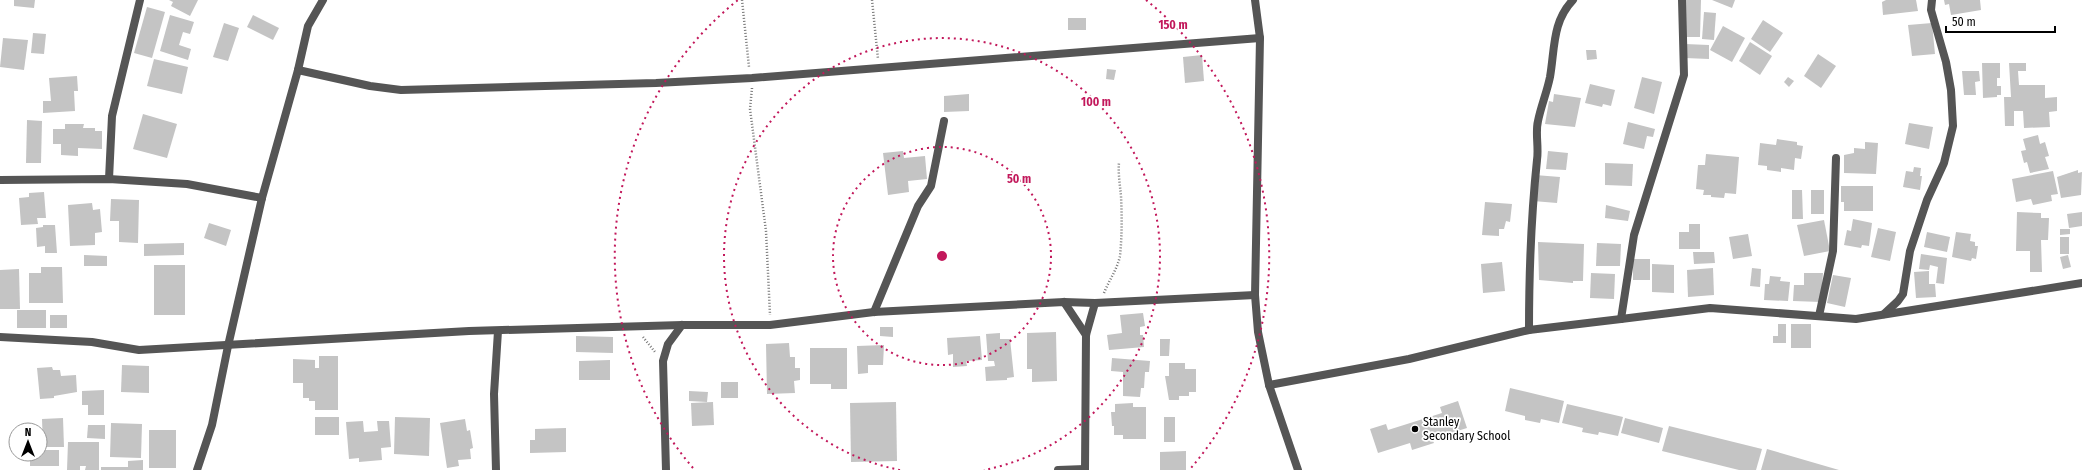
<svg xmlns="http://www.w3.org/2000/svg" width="2082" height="470" viewBox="0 0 2082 470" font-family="'Fira Sans Condensed',sans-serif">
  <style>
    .building { fill: #c4c4c4 }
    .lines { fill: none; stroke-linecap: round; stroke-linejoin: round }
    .path { stroke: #777; stroke-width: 2.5; stroke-dasharray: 1 2; stroke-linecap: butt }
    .minor { stroke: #555; stroke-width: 8 }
    .ring { fill: none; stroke: #c2185b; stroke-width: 2; stroke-dasharray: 2 4 }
    .poi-dot { fill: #000; stroke: #fff; stroke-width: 1.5 }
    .labels { text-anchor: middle; stroke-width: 3.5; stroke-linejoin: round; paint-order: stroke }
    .poi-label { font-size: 12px; fill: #000; stroke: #fff; text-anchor: start }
    .centre { fill: #c2185b; stroke: #fff; stroke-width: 2 }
    .ring-label { font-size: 12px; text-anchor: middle; font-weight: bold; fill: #c2185b; stroke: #fff; stroke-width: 3.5; stroke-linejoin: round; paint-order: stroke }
  </style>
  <rect width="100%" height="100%" fill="#fff"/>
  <g class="building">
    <path d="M14 0H35L34 8 14 6Z"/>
    <path d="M169 0H198L190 16 171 6 173 2Z"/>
    <path d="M1686 0H1701L1700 37H1686Z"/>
    <path d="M1712 0H1735L1732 8Z"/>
    <path d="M1886 0H1916L1918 11 1883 15 1882 2Z"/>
    <path d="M1944 0H1980L1981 10 1951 15 1949 4 1945 5Z"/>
    <path d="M147 7 165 12 152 58 134 53Z"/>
    <path d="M1704 12 1716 13 1714 40 1702 39Z"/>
    <path d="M170 15 194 22 190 34 183 32 179 45 191 49 188 60 160 51Z"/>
    <path d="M253 15 279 28 273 40 247 27Z"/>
    <rect x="1068" y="18" width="18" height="12"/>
    <path d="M1763 20 1783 33 1770 52 1751 39Z"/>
    <path d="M224 23 239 28 228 61 213 57Z"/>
    <path d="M1932 23 1935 54 1912 56 1908 25Z"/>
    <path d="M1723 26 1745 38 1732 62 1710 50Z"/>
    <path d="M33 33 46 34 44 54 31 53Z"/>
    <path d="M3 38 28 40 24 70 0 67Z"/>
    <path d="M1750 42 1772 56 1760 75 1739 61Z"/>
    <path d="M1685 44 1709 45V59L1685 58Z"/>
    <path d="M1586 50H1596L1597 59 1587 60Z"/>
    <path d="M1818 54 1836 66 1821 88 1804 76Z"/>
    <path d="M1202 55 1204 81 1185 83 1183 57Z"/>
    <path d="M154 59 188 67 182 94 147 86Z"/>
    <path d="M1982 63H2000V78H1997V86H2001V95H1997V97L1983 98Z"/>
    <path d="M2009 63H2026V71H2018L2019 85H2045V98L2057 97V111L2049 112 2050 127 2024 128 2023 111H2014V126H2005L2004 97H2011Z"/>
    <path d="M1107 69 1116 70 1114 80 1106 79Z"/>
    <path d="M1962 71H1979L1980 81 1975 82 1976 95H1964Z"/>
    <path d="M77 76 78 91H74L75 111 43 113V101H51L49 78Z"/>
    <path d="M1642 77 1662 82 1654 114 1634 108Z"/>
    <path d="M1788 77 1794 81 1789 87 1784 82Z"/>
    <path d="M1590 84 1615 90 1611 106 1603 104 1602 107 1585 103Z"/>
    <path d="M969 94V111L944 112V96Z"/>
    <path d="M1554 94 1581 98 1575 127 1545 124 1549 101 1553 102Z"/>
    <path d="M143 114 177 124 167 158 133 149Z"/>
    <path d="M27 120 42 121 41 163H26Z"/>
    <path d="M1628 122 1655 129 1653 137 1647 136 1644 149 1623 144Z"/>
    <path d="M1909 123 1933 127 1929 149 1905 144Z"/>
    <path d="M65 124H84L83 128H95V131H102V149L78 148V156L61 155V144H53V129H65Z"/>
    <path d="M2038 135 2040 144 2045 142 2049 156 2045 157 2049 169 2030 173 2027 162 2024 163 2021 151 2026 150 2023 139Z"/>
    <path d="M1777 139 1797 142V145L1803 146 1801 159 1795 158 1794 170 1781 168V172L1767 170V166L1758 165 1760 143 1776 145Z"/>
    <path d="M1865 142 1878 143 1876 174 1844 173V155L1854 153V148L1865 149Z"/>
    <path d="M903 151 904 158 925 156 927 179 908 181 909 192 888 195 883 153Z"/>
    <path d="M1548 151 1568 153 1566 170 1546 169Z"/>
    <path d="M1706 154 1739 157 1736 194 1725 193 1724 198 1711 197V195H1703L1704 190 1696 189 1698 165H1705Z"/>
    <path d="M1605 163 1633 164 1632 186 1605 185Z"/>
    <path d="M1914 167 1921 168 1920 176H1922L1920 190 1903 187 1906 171 1913 172Z"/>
    <path d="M2078 170V173L2082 172 2081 195 2061 198 2057 177Z"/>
    <path d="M2053 171 2058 194 2051 195 2052 201 2033 205 2031 199 2016 202 2012 179Z"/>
    <path d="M1535 175 1560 177 1557 203 1533 201Z"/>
    <path d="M1841 186H1873V211H1844V202H1841Z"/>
    <path d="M1792 190H1802L1803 219H1792Z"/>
    <rect x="1811" y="190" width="13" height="24"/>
    <path d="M44 192 46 218H37L38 224 21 225 19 198 29 197V193Z"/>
    <path d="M111 199 139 200 138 243 119 242V221H110Z"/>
    <path d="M1485 202 1512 204 1510 222 1506 221 1504 229H1499V236L1482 235Z"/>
    <path d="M92 203 93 210 100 209 102 232 95 233V245L70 246 68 205Z"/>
    <path d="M1606 205 1630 211 1628 221 1605 218Z"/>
    <path d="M2017 212 2041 213V218H2049L2048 240H2041L2042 272H2030V251H2016Z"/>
    <path d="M2082 212V226L2069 228 2067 214Z"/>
    <path d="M1853 219 1872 223 1869 246 1862 245 1861 248 1844 245 1847 230 1851 231Z"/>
    <path d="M1824 220 1830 251 1804 256 1797 225Z"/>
    <path d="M209 223 231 230 226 246 204 238Z"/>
    <path d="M1689 224H1700V249H1679V232H1689Z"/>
    <path d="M43 225H55L57 253H45V246L37 247 36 228 43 227Z"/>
    <path d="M1878 228 1896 232 1890 261 1871 257Z"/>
    <path d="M2060 229H2070V234L2060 235Z"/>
    <path d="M1927 232 1950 237 1947 252 1924 247Z"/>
    <path d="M1956 232 1971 234 1970 241 1975 242V246H1978L1976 259 1972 258 1971 261 1952 257Z"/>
    <path d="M1748 234 1752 256 1733 259 1729 237Z"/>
    <rect x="2060" y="237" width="9" height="17"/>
    <path d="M1538 242 1584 244 1583 281H1573V283L1539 280Z"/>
    <path d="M184 243V255L144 256V244Z"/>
    <path d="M1597 243 1621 244 1620 266H1596Z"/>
    <path d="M1693 252H1714L1715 263 1694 264Z"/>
    <path d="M1921 254 1947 258 1944 284 1936 283 1938 267 1930 265 1929 270 1919 269Z"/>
    <path d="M84 255 107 256V266H84Z"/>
    <path d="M2068 255 2071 267 2063 269 2060 257Z"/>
    <rect x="1633" y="259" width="17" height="21"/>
    <path d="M1502 262 1505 291 1483 293 1481 264Z"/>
    <path d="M1652 264 1674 265V293L1652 292Z"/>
    <rect x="154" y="265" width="31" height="50"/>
    <path d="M41 267H62L63 303H29V273H41Z"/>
    <path d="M1713 268 1714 295 1688 297 1687 270Z"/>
    <path d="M1752 268 1761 269 1760 287 1750 286Z"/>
    <path d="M19 269 20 309H0V270Z"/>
    <path d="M1929 271V284H1935L1936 297 1916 298 1914 272Z"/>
    <path d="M1591 273 1615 274 1614 299 1590 298Z"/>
    <path d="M1804 273H1823L1821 302 1793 301 1794 285H1804Z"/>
    <path d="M1833 275 1851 278 1845 307 1827 303Z"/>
    <path d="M1770 276 1781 277 1780 281 1790 282 1788 301 1764 300 1765 284H1769Z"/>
    <rect x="17" y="310" width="29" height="18"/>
    <path d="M1143 313 1145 326 1140 327V335H1143L1144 347 1109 350 1107 335 1122 333 1120 315Z"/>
    <rect x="50" y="315" width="17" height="13"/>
    <path d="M1778 324H1786V343H1773V336H1778Z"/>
    <rect x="1791" y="324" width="20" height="24"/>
    <path d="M880 327H893V337L880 336Z"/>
    <path d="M1056 332 1057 381 1032 382V369H1027V333Z"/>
    <path d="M1000 333V339H1010L1014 377 1007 378V380L986 381 985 367 995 366 994 361H988L986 334Z"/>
    <path d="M576 336 613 337V353L576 352Z"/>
    <path d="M980 336 982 360 966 361 967 366 953 367V354L948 355 947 338Z"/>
    <path d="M1160 339H1170L1169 356H1160Z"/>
    <path d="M789 343 790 357H795V368H800V380L794 381 795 393 767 394 766 344Z"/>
    <path d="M884 345 883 365H868V373L858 374 857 346Z"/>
    <path d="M810 348H847V389H831V384H810Z"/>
    <path d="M319 356H338V410H315V401H309V398H303V383H293V359L315 360V368H319Z"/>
    <path d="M1112 358 1150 361 1149 372H1145L1144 388H1141L1140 397 1123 396V372L1111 371Z"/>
    <path d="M610 360V380H579V361Z"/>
    <path d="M1169 363H1185V369H1196V392H1189V396H1179V400H1169L1165 376H1169Z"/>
    <path d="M122 365 149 366V393L121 392Z"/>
    <path d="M52 367 53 370H60L61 376 76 375 77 392 54 396V398L40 399 37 368Z"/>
    <rect x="721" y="382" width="17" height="16"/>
    <path d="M1510 388 1564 401 1559 423 1541 419 1540 423 1525 420V416L1505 411Z"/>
    <path d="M104 390V415H88V405H82V391Z"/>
    <path d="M689 391 708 392 707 402 689 401Z"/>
    <path d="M1458 401 1467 428 1432 439 1434 443 1412 450 1410 443 1378 453 1370 429 1386 424 1388 430 1442 413 1440 407Z"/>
    <path d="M713 402 714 425 692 426 691 403Z"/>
    <path d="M896 402 897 461 851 462 850 403Z"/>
    <path d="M1133 403V407H1146V439H1123V435H1114V426H1112L1111 412H1115V404Z"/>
    <path d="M1567 404 1623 417 1618 436 1599 432 1598 435 1582 432 1583 428 1562 423Z"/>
    <rect x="315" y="417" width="24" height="18"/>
    <path d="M395 417 430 418 429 456 394 454Z"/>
    <rect x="1164" y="417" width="11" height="25"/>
    <path d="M63 418 64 447H43L42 419Z"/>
    <path d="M1625 418 1663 428 1659 443 1621 433Z"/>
    <path d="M465 419 467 431 470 430 473 448 470 449 471 459 458 460 459 466 447 468 440 423Z"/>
    <path d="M363 421 364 432 378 431 377 421H389L391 447 381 448 382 460 359 462V458L349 459 346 422Z"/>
    <path d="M111 423 142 424 141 458 110 457Z"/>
    <path d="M88 425H105V439L87 438Z"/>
    <path d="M1669 426 1762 449 1756 470H1739L1662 451Z"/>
    <path d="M566 428V452L530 453V440H535V429Z"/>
    <rect x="149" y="430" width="27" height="38"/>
    <path d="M68 442H99V470H85L86 466H80V470H67Z"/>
    <path d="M1767 449 1839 470H1761Z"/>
    <path d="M40 450H59V466H30V454H40Z"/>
    <path d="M1186 451V470H1160V452Z"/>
    <path d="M143 460V470H101V467H128V461Z"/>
  </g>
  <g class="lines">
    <g class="path">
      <path d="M742 0 749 67"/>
      <path d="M872 0 878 59"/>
      <path d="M752 88 750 109 766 231 770 315"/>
      <path d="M1104 293C1109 280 1117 270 1120 256 1122 236 1122 216 1121 196 1120 185 1118 174 1119 162"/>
      <path d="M643 337 655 352"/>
    </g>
    <g class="minor">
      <path d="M1255 0 1260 38 1255 295 1258 332 1269 385 1298 470"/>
      <path d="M298 70 370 86 401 90 656 83 752 78 1260 38"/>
      <path d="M109 179 112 116 140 0"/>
      <path d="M0 180 109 179 187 184 262 198"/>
      <path d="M1064 302 1086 335"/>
      <path d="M874 312 918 206 931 186 944 121"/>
      <path d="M1884 314 1898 301 1903 294 1910 251 1927 200 1944 163 1953 126 1951 90 1946 62 1931 10 1932 0"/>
      <path d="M1819 316 1833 251 1836 158"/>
      <path d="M1621 319 1634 235 1684 75 1682 0"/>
      <path d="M1529 330C1529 273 1531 217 1537 160 1539 147 1535 133 1538 121 1541 106 1547 92 1550 77 1555 48 1552 22 1573 0"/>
      <path d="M0 337 92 342 139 350 469 331 682 325H770L874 312 1064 302 1095 303 1255 295"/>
      <path d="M1269 385 1409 359 1529 330 1621 319 1710 308 1856 319 2082 283"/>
      <path d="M197 470 212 425 228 346 262 198 298 70 308 26 323 0"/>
      <path d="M496 470 494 394 498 331"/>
      <path d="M666 470 663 361 668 344 682 325"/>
      <path d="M1058 470 1085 469"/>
      <path d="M1085 470 1086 335 1095 303"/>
    </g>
  </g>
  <g class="ring">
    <circle cx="942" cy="256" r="109"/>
    <path d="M900 470A218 218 0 1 1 984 470"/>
    <path d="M693 468A327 327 0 0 1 738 0M1146 0A327 327 0 0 1 1191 468"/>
  </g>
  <circle class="poi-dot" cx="1415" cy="429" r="4"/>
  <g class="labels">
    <g class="poi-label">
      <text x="1423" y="426">Stanley<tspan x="1423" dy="14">Secondary School</tspan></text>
    </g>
  </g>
  <circle cx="942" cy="256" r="6" class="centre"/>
  <g class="ring-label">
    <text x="1173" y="29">150 m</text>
    <text x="1096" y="106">100 m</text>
    <text x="1019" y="183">50 m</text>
  </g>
  <g transform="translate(28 442)"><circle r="19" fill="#ffffff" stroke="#999999"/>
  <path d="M0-3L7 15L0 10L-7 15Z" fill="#000000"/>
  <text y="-6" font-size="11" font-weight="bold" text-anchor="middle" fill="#000000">N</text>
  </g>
  <path d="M1946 26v6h109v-6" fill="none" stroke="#000000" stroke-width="2"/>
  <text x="1952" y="26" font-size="12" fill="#000000" stroke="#ffffff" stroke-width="3" paint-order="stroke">50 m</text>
</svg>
